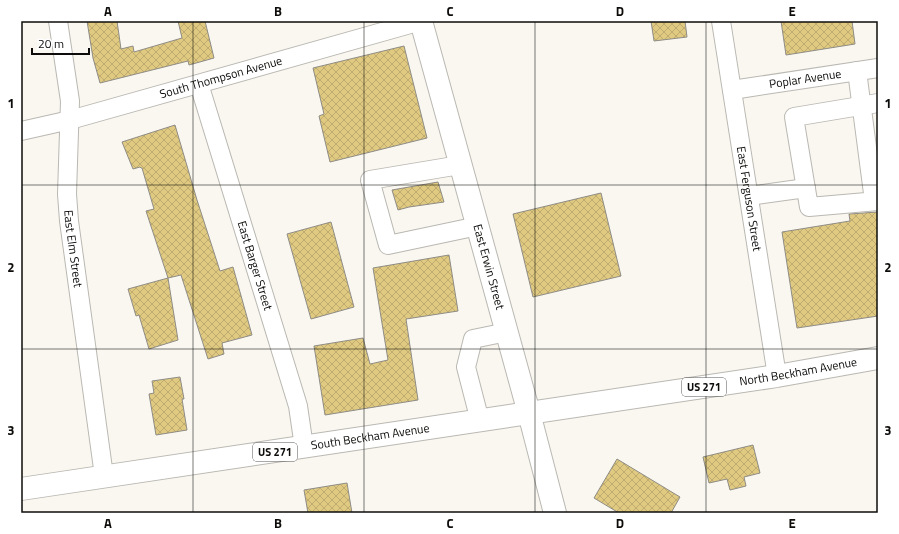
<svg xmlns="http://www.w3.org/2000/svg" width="899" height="534" viewBox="0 0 899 534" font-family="'Titillium Web',sans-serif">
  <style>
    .building { fill: url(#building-cross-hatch); stroke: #8e8c85 }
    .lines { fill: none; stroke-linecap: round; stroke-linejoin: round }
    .minor-casing { stroke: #bab8b2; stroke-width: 20 }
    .major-casing { stroke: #bab8b2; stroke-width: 24 }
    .minor { stroke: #fff; stroke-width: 18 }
    .major { stroke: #fff; stroke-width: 22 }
    .grid { fill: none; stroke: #0d0c0a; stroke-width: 1; stroke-opacity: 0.55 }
    .labels { text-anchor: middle; stroke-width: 4; stroke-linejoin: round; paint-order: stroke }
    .shield { fill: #fff; stroke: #565554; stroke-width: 1 }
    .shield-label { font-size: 11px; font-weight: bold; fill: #0d0c0a }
    .street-label { font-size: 12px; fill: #0d0c0a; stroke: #fff }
    .neatline { fill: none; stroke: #0d0c0a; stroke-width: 1.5 }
    .grid-label { font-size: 13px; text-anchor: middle; font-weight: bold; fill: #0d0c0a }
  </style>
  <defs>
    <pattern id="building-cross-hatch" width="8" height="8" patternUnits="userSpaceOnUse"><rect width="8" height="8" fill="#e0c980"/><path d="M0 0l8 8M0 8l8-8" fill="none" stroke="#bfab6d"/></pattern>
  </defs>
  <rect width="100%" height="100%" fill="#f9f7f0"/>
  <g class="building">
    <path d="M87 21H117L121 49 133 46 134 52 182 38 178 21H205L214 58 189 65 188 61 100 83 93 58Z"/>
    <path d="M651 21H685L687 37 654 41Z"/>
    <path d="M781 21H852L855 44 786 55Z"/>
    <path d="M404 46 427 138 330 162 319 116 324 114 313 68Z"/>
    <path d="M175 125 197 200 220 271 233 267 252 335 222 343 224 354 208 359 181 275 168 278 178 340 149 349 139 315 136 316 128 289 168 278 146 211 154 209 142 168H141L140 167 133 169 122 142Z"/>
    <path d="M438 182 444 202 409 207 398 210 392 190Z"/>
    <path d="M601 193 621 276 533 297 513 214Z"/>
    <path d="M878 212V316L797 328 782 232 850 221 849 214Z"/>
    <path d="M331 222 354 307 311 319 287 234Z"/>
    <path d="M449 255 458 311 406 319 418 400 325 415 314 346 363 338 370 364 388 360 373 268Z"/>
    <path d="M180 377 184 399H182L187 430 156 435 149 394 154 393 152 381Z"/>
    <path d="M753 445 760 473 744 477 746 486 730 490 727 479 709 483 703 457Z"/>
    <path d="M617 459 680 497 671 513H619L594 498Z"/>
    <path d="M347 483 352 513H308L304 490Z"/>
  </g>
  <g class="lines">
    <defs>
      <g id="minor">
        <path id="s1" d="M58 21 70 101 67 194 69 221 104 476"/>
        <path id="s2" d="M721 21 777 376"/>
        <path d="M857 71 874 201"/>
        <path id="s3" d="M199 84 298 406 304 447"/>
        <path id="s4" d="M732 90 878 68"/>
        <path d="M878 103 794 117 809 207 878 201"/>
        <path id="s5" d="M21 131 70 120 421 21"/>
        <path d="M460 165 370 180 388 245 478 226"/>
        <path d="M749 196 806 188"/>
        <path d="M480 421 466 367 473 339 507 332"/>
      </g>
      <g id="major">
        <path id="s6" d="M421 21 529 413 555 513"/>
        <path id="s7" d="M21 489 777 376 878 358"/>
      </g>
    </defs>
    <use href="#minor" class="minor-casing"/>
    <use href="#major" class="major-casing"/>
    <use href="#minor" class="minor"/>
    <use href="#major" class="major"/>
  </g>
  <path class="grid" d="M193 21V513M364 21V513M535 21V513M706 21V513M21 185H878M21 349H878"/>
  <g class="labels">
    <g class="shield">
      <rect x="682" y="378" width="44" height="18" rx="3"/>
      <rect x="253" y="443" width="44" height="18" rx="3"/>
    </g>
    <g class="shield-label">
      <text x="704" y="391">US 271</text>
      <text x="275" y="456">US 271</text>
    </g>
    <g class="street-label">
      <text dy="4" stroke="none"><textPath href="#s5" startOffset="207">South Thompson Avenue</textPath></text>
      <text dy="4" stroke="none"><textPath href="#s4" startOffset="74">Poplar Avenue</textPath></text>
      <text dy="4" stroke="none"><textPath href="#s2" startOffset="180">East Ferguson Street</textPath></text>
      <text dy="4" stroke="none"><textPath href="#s1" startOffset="229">East Elm Street</textPath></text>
      <text dy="4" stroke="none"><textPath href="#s3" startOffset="190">East Barger Street</textPath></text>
      <text dy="4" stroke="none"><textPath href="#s6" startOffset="255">East Erwin Street</textPath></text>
      <text dy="4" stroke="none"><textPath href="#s7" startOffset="786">North Beckham Avenue</textPath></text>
      <text dy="4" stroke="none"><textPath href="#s7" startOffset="353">South Beckham Avenue</textPath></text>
    </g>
  </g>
  <rect width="899" height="534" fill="none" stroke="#ffffff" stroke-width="44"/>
  <path d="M32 48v6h57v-6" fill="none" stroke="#0d0c0a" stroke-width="2"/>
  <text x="38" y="48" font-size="12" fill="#0d0c0a" stroke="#ffffff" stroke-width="3" paint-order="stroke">20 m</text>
  <rect x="22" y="22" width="855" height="490" class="neatline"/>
  <g class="grid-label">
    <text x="108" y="16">A</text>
    <text x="278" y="16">B</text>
    <text x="450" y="16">C</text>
    <text x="620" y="16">D</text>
    <text x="792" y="16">E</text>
    <text x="11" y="108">1</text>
    <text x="888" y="108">1</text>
    <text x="11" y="272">2</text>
    <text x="888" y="272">2</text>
    <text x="11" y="435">3</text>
    <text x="888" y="435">3</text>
    <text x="108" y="528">A</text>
    <text x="278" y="528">B</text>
    <text x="450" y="528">C</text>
    <text x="620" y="528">D</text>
    <text x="792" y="528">E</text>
  </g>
</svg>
